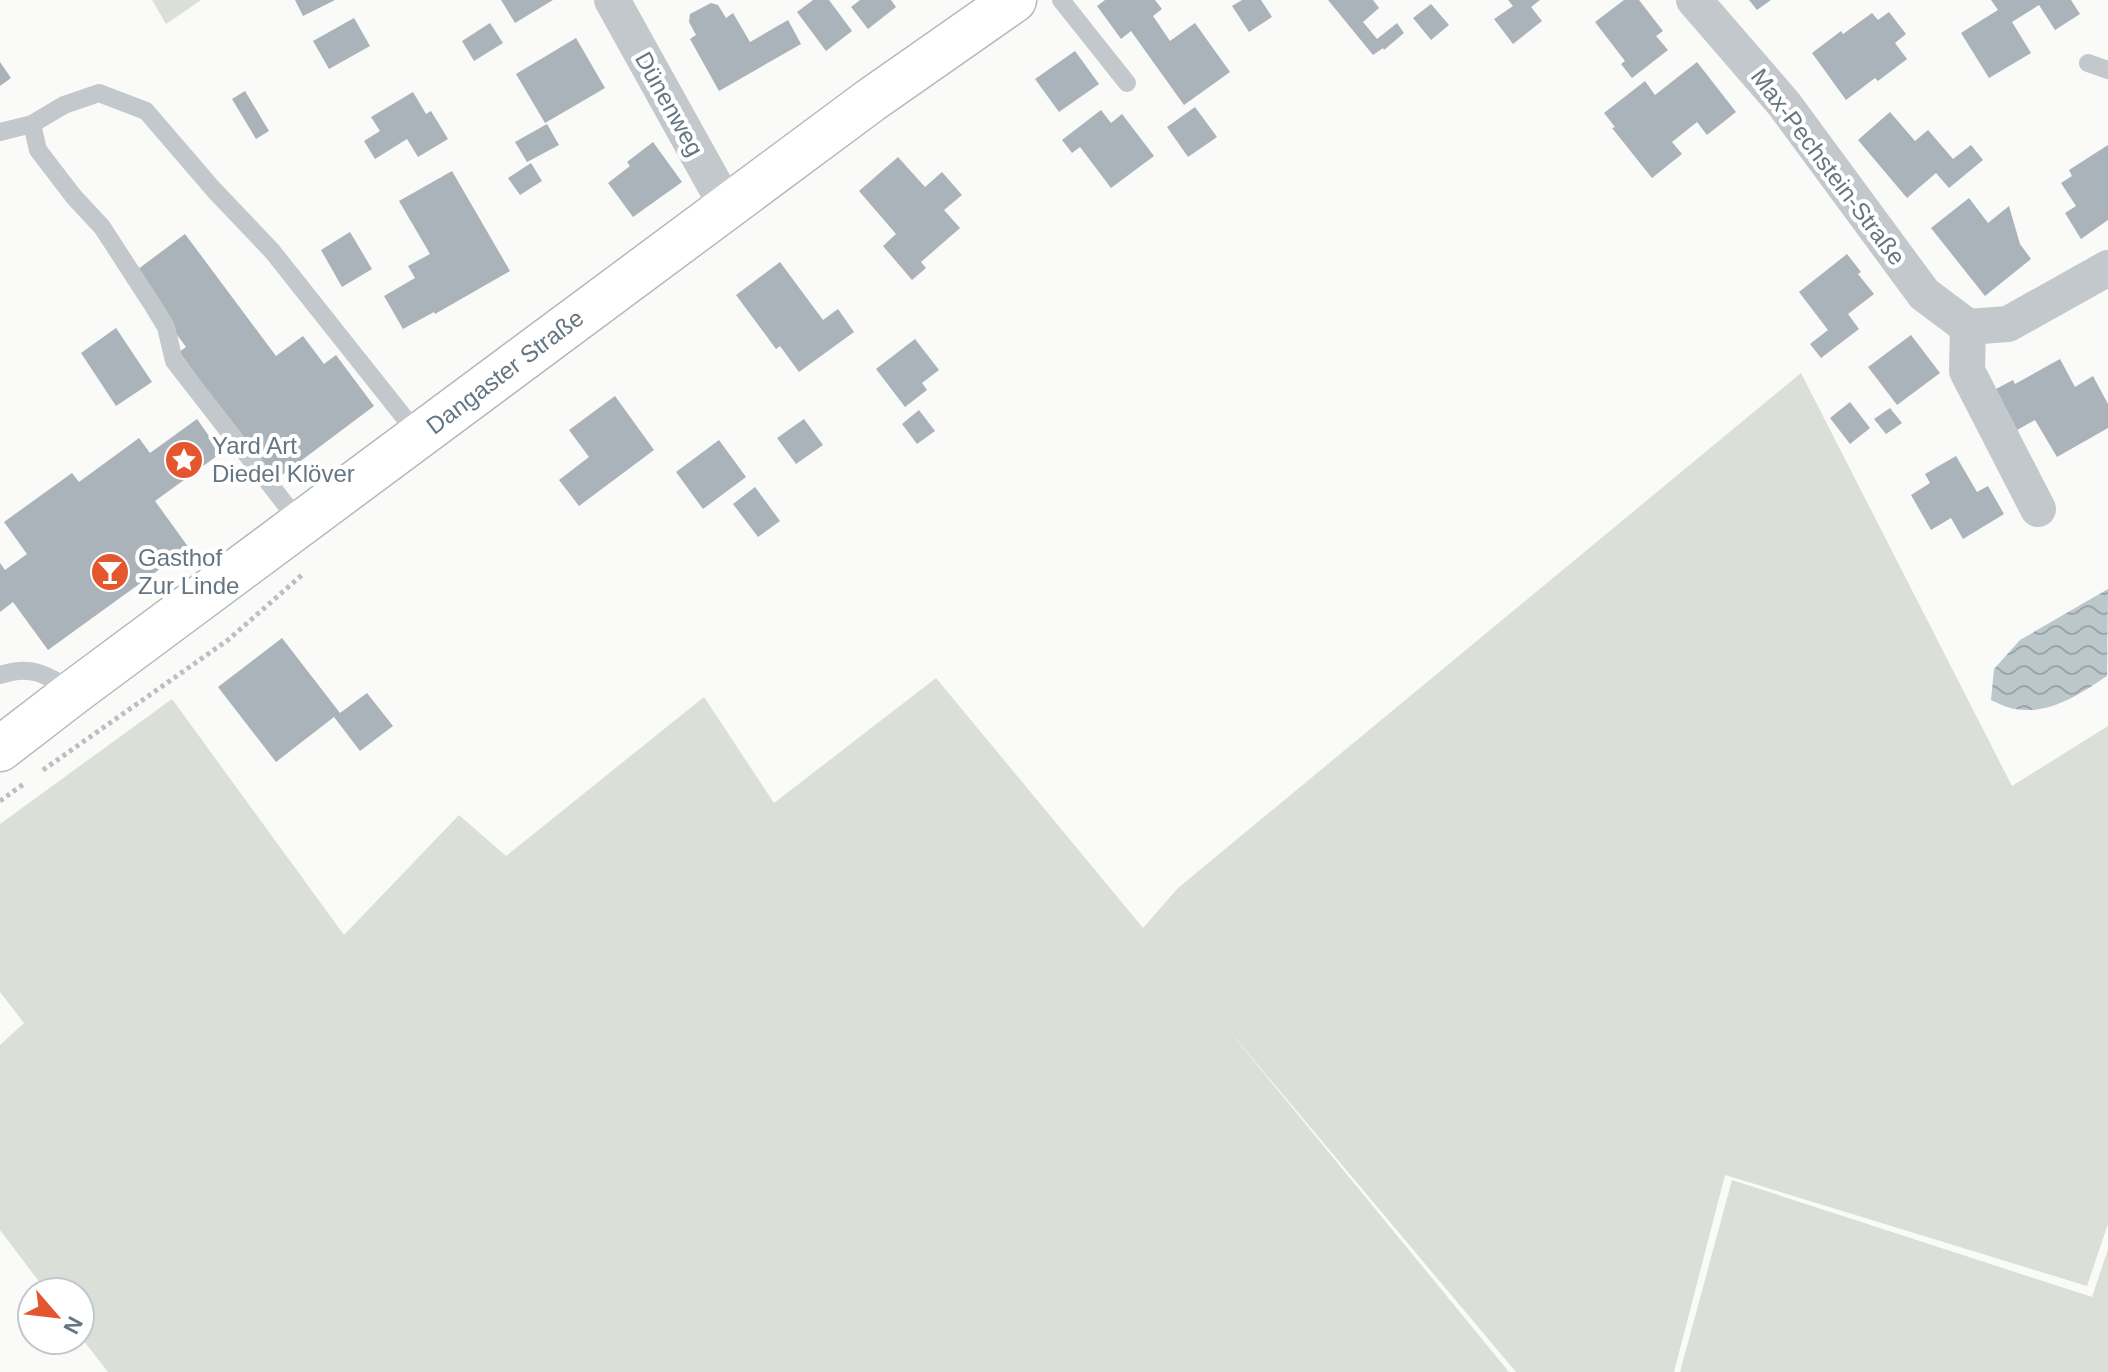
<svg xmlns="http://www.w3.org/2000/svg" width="2108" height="1372" viewBox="0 0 2108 1372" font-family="Helvetica,sans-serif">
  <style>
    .grass { fill: #dadfd7 }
    .water { fill: url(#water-waves) }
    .building { fill: #aab3b9 }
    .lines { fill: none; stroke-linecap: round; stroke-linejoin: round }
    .secondary-casing { stroke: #b3babf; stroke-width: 47 }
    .path { stroke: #bbbfc2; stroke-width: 5; stroke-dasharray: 4 4; stroke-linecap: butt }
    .lane { stroke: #c3c8cc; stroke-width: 18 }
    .street { stroke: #c3c8cc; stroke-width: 36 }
    .secondary { stroke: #fff; stroke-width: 44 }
    .labels { text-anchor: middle; stroke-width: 8; stroke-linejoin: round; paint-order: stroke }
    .street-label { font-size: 24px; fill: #657683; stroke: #fff }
    .poi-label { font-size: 24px; fill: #657683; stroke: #fff; text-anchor: start }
  </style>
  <defs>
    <pattern id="water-waves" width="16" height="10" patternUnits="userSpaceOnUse" patternTransform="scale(2)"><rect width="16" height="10" fill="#bbc7cb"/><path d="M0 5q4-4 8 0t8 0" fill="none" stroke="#9ca6aa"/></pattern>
  </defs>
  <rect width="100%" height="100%" fill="#fafaf8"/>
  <g class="grass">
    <path d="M152 0H201L166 24Z"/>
    <path d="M1801 373 2012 786 2108 726V1224L2087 1286 1725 1175 1674 1372H1516L1221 1021 1509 1372H108L80 1336V1292H47L0 1230V1045L24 1023 0 992V824L172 699 344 935 459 815 506 856 704 697 774 803 936 678 1143 928 1178 888Z"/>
    <path d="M1732 1180 2092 1297 2108 1249V1372H1680Z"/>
  </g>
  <path class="water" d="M2108 589 2107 676C2080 694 2050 715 2015 709 2007 708 1998 703 1991 700L1994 669 2020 640Z"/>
  <g class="building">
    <path d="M295 0H335L303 16Z"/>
    <path d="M501 0H553L515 23Z"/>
    <path d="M813 0H829L852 31 826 51 797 12Z"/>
    <path d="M860 0H891L896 7 868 29 851 7Z"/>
    <path d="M1105 0H1155L1162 9 1153 16 1170 41 1195 23 1230 72 1184 105 1131 31 1121 39 1097 6Z"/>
    <path d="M1242 0H1261L1272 17 1249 32 1232 6Z"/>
    <path d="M1328 0H1373L1379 8 1363 22 1377 39 1397 23 1404 33 1384 50 1383 48 1373 55Z"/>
    <path d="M1508 0H1540L1531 7 1542 21 1513 44 1494 19 1513 6Z"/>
    <path d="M1624 0H1639L1663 31 1656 36 1668 50 1632 78 1621 64 1625 61 1595 22Z"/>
    <path d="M1749 0H1771L1757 10Z"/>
    <path d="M1991 0H2071L2080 14 2055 30 2039 5 2012 22 2031 53 1989 78 1961 33 1998 10Z"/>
    <path d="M711 3 718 5 726 18 733 13 750 42 788 20 801 44 719 91 690 39 696 35 689 22 690 14Z"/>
    <path d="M1431 4 1449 25 1431 40 1413 18Z"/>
    <path d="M1889 12 1906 34 1895 43 1907 59 1878 81 1875 78 1846 100 1812 53 1841 31 1843 34 1872 13 1878 20Z"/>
    <path d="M354 18 370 46 329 69 313 41Z"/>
    <path d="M490 23 503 43 474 61 462 41Z"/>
    <path d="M576 38 605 88 545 123 516 74Z"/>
    <path d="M1075 51 1099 84 1059 112 1035 79Z"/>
    <path d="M0 62 11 78 0 86Z"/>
    <path d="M1697 62 1736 112 1707 135 1697 122 1672 142 1682 154 1652 178 1612 128 1615 127 1604 113 1645 81 1655 95Z"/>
    <path d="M245 91 269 131 256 139 232 99Z"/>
    <path d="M413 92 426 114 431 111 448 139 418 157 407 139 375 159 364 141 380 131 371 117Z"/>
    <path d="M1195 107 1217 137 1188 157 1167 127Z"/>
    <path d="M1101 110 1111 123 1122 114 1154 156 1111 188 1080 147 1072 153 1062 140Z"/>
    <path d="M1890 112 1915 141 1928 130 1953 159 1971 145 1983 160 1949 188 1936 173 1907 198 1858 140Z"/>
    <path d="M547 124 559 145 527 162 515 142Z"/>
    <path d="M653 142 682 182 633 217 608 183 630 166 627 162Z"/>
    <path d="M2108 145V220L2081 239 2065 213 2076 206 2061 183 2072 176 2069 170Z"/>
    <path d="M898 157 925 187 942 172 962 195 944 210 960 228 921 262 926 268 912 280 883 246 896 234 859 191Z"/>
    <path d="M531 163 542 181 520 195 508 178Z"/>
    <path d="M452 171 510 271 435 314 434 312 403 329 384 296 415 278 408 266 430 254 399 201Z"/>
    <path d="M1969 198 1988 223 2009 206 2020 244 2031 259 1985 296 1931 228Z"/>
    <path d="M350 232 372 269 342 287 321 250Z"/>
    <path d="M185 234 276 356 303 336 324 364 336 355 374 406 274 481 179 352 186 347 164 317 168 313 137 270Z"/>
    <path d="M1847 254 1861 272 1858 274 1874 294 1848 314 1859 329 1821 358 1810 344 1828 330 1799 292Z"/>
    <path d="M780 262 823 320 838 309 854 332 799 372 780 346 776 349 736 295Z"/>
    <path d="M116 328 152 382 116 406 81 353Z"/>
    <path d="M1911 335 1940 373 1897 405 1868 367Z"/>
    <path d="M915 339 939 370 922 383 927 390 905 407 876 369Z"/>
    <path d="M2060 359 2075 387 2093 376 2108 404V428L2057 457 2035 420 2017 430 1994 390 2013 380 2015 384Z"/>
    <path d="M615 396 654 450 579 506 559 480 589 457 569 430Z"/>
    <path d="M1850 402 1870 428 1850 444 1830 418Z"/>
    <path d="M1890 408 1902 423 1886 434 1874 419Z"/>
    <path d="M919 410 935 431 917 444 902 424Z"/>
    <path d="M197 419 221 453 155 501 189 548 48 650 13 602 0 612V563L5 570 27 554 4 522 72 473 79 482 139 438 150 453Z"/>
    <path d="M804 419 823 445 796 464 777 438Z"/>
    <path d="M719 440 746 477 703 509 676 472Z"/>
    <path d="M1956 456 1977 492 1988 486 2004 514 1963 539 1951 518 1931 530 1911 495 1930 483 1925 474Z"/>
    <path d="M755 487 780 521 758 537 733 504Z"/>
    <path d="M282 638 340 713 367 693 393 726 360 751 334 717 276 762 218 687Z"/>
  </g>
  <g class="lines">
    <defs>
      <path id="secondary" d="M0 749 74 692 871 100 1014 0"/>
    </defs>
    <use href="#secondary" class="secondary-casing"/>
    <g class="path">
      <path d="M43 770 228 640 303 574"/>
      <path d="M0 801 25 783"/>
    </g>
    <g class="lane">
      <path d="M1061 0 1127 83"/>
      <path d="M2088 63 2108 70"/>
      <path d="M32 124 38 150 74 197 102 227 152 304 166 327 174 361 300 523"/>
      <path d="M0 132 32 124 64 105 99 93 146 111 214 190 272 251 419 436"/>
      <path d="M0 675C32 664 47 675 74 692"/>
    </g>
    <g class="street">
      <path d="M612 0 727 207"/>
      <path d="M1694 0 1784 104 1924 294 1968 327 2008 324 2108 268"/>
      <path d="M1968 327 1967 371 2038 509"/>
    </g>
    <use href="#secondary" class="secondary"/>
  </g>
  <defs>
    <symbol id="sight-disc" viewBox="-11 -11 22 22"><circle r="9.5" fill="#e4572e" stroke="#fff"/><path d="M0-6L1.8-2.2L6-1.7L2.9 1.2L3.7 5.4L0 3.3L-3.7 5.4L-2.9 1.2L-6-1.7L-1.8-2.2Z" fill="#fff"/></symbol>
    <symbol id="bar-disc" viewBox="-11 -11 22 22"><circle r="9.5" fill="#e4572e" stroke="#fff"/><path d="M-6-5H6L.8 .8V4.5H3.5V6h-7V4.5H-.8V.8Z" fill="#fff"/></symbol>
  </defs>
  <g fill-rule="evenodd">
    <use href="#sight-disc" x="162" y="438" width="44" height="44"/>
    <use href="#bar-disc" x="88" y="550" width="44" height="44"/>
  </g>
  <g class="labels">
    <g class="street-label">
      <text transform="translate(669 104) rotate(61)" y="8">Dünenweg</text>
      <text transform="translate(1828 167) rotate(53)" y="8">Max-Pechstein-Straße</text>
      <text transform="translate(505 372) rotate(-37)" y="8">Dangaster Straße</text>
    </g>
    <g class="poi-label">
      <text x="212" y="454">Yard Art<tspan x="212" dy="28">Diedel Klöver</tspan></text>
      <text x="138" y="566">Gasthof<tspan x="138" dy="28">Zur Linde</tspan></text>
    </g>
  </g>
  <g transform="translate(56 1316) rotate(118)"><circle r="38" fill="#ffffff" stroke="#c1c8cd" stroke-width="2"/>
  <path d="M0-6L14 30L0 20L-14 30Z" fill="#e4572e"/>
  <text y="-12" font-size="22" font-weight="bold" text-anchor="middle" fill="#657683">N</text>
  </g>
</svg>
